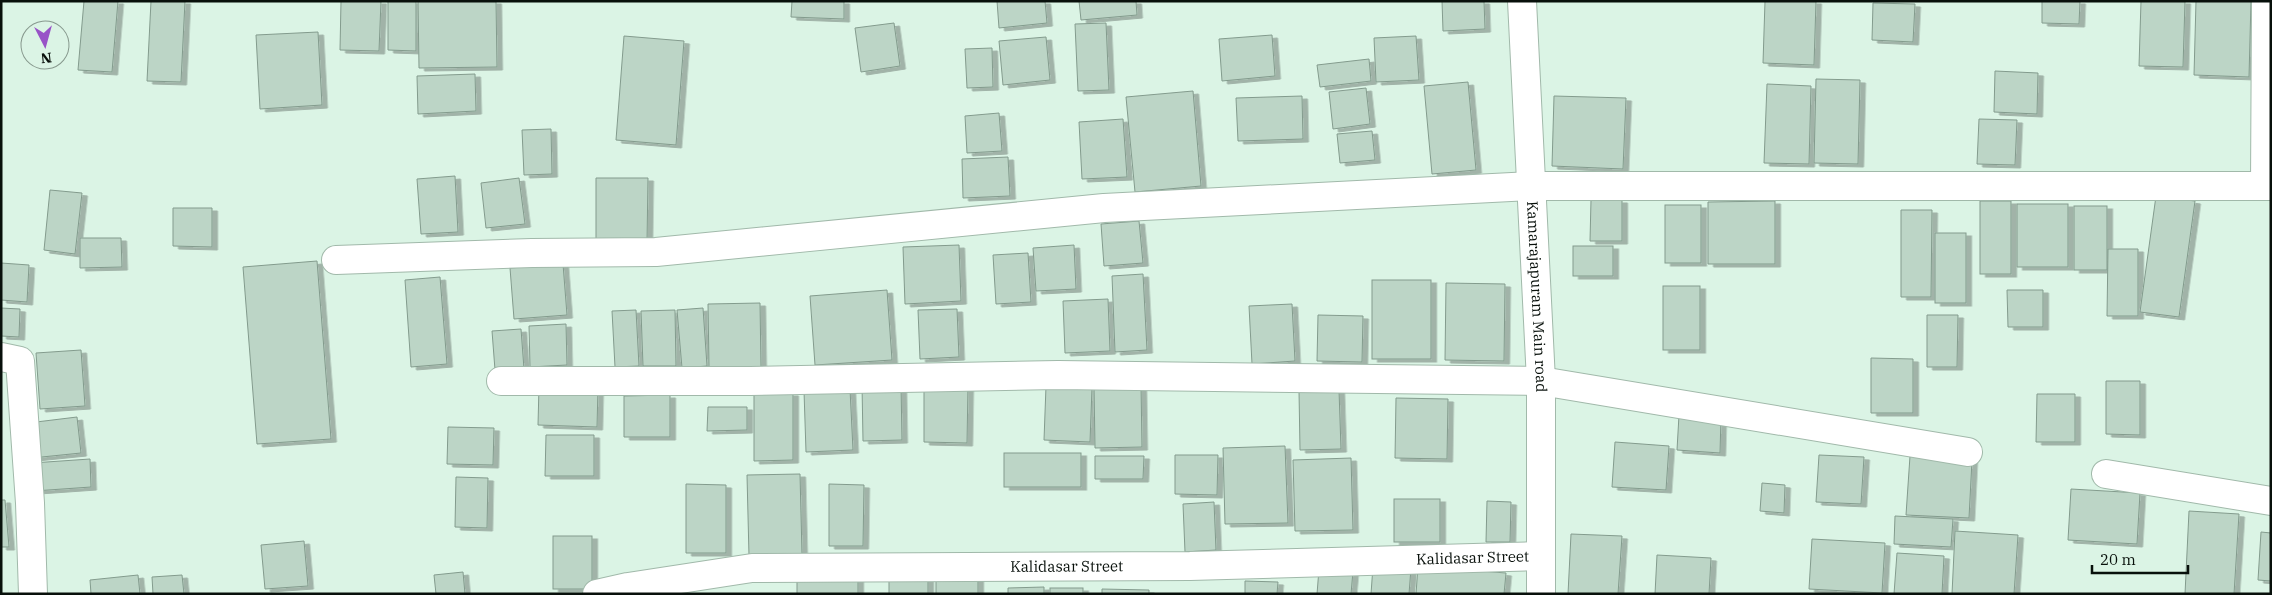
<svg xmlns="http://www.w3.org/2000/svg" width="2272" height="595" viewBox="0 0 2272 595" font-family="'IBM Plex Serif',serif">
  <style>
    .building { fill: #bcd5c6; stroke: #839b8d; filter: url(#shadow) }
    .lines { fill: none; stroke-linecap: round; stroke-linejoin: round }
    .minor-casing { stroke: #a1b9aa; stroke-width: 30 }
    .tertiary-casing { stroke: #a1b9aa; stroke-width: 30 }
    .minor { stroke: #fff; stroke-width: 28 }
    .tertiary { stroke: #fff; stroke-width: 28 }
    .labels { text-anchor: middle; stroke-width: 4; stroke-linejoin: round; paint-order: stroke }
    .street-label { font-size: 15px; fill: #08100b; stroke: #dbf4e5 }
  </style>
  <defs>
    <filter id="shadow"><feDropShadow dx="5.5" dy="3" stdDeviation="0" flood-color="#0004"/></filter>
  </defs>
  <rect width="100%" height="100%" fill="#dbf4e5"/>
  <g class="building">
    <path d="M84 1H118L112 72 78 70Z"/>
    <path d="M151 1H185L181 82 147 81Z"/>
    <path d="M341 1H381L379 51 340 50Z"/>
    <path d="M388 1H416V51L388 50Z"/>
    <path d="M418 1H496L497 67 419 68Z"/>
    <path d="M792 1H844V19L791 17Z"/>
    <path d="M997 1H1045L1047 23 999 28Z"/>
    <path d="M1079 1H1136L1137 15 1081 20Z"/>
    <path d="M1442 1H1484L1485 29 1443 31Z"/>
    <path d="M1765 1H1816L1814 65 1763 63Z"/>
    <path d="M2042 1H2080L2079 24 2042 23Z"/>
    <path d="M2141 1H2185L2183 67 2139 66Z"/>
    <path d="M2196 1H2251L2249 77 2194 75Z"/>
    <path d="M1873 3 1915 4 1913 42 1872 40Z"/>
    <path d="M894 23 900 66 861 72 855 28Z"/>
    <path d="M1106 23 1109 90 1078 91 1075 24Z"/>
    <path d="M318 32 322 105 260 109 256 35Z"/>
    <path d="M1272 35 1275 76 1222 81 1219 39Z"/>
    <path d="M624 36 684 41 676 145 616 140Z"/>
    <path d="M1416 36 1419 80 1376 82 1374 38Z"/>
    <path d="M1046 37 1050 80 1003 85 999 41Z"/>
    <path d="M992 48 993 87 967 88 965 49Z"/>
    <path d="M1369 59 1371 81 1320 87 1317 65Z"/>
    <path d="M1995 71 2038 73 2037 114 1994 112Z"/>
    <path d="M475 74 476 111 418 114 417 76Z"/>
    <path d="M1816 79 1860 80 1858 164 1814 163Z"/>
    <path d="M1468 82 1476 170 1432 174 1424 86Z"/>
    <path d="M1767 84 1811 86 1809 164 1764 163Z"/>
    <path d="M1366 88 1370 124 1333 129 1329 92Z"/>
    <path d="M1193 91 1201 186 1135 192 1126 97Z"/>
    <path d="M1302 96 1303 139 1238 141 1236 98Z"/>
    <path d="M1554 96 1626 98 1623 169 1552 166Z"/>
    <path d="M999 113 1002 151 967 153 965 116Z"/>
    <path d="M1123 119 1127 177 1082 179 1079 122Z"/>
    <path d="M1979 119 2017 120 2015 165 1977 164Z"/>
    <path d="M551 129 552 174 524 175 522 130Z"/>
    <path d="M1372 131 1375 160 1340 163 1337 134Z"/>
    <path d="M1008 157 1010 196 963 198 962 159Z"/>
    <path d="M455 176 458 232 421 234 417 179Z"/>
    <path d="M519 178 525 224 486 228 481 183Z"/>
    <path d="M596 178H648L647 242H596Z"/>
    <path d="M50 190 82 193 75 254 44 250Z"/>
    <path d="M2156 196 2195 201 2179 317 2140 312Z"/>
    <path d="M1591 200H1622V241H1590Z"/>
    <path d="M1775 201V264H1708V202Z"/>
    <rect x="1980" y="201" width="31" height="73"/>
    <rect x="2017" y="204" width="51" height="63"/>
    <rect x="1665" y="205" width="36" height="58"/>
    <rect x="2074" y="206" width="33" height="64"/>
    <path d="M173 208H212V247L173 246Z"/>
    <path d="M1901 210H1932L1931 297H1901Z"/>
    <path d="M1139 221 1143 263 1104 266 1101 224Z"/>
    <rect x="1935" y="233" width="31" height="70"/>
    <path d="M80 238H121L122 267 80 268Z"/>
    <path d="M959 245 961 301 905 304 903 247Z"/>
    <path d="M1074 245 1076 289 1036 291 1033 248Z"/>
    <rect x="1573" y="246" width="40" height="30"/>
    <path d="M2108 249H2138V316H2107Z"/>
    <path d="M1028 253 1031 302 996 304 993 255Z"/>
    <path d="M317 261 331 439 257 444 243 267Z"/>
    <path d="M1 263 29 265 27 302 1 300Z"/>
    <path d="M563 264 567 315 514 319 510 268Z"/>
    <path d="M1143 274 1147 350 1115 352 1112 276Z"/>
    <path d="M440 277 447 364 411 367 405 280Z"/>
    <rect x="1372" y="280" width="59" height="79"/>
    <path d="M1446 283 1505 284 1504 361 1445 360Z"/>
    <rect x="1663" y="286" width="37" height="64"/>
    <path d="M887 290 892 360 815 365 810 296Z"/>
    <path d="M2007 290H2043V327H2008Z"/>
    <path d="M1108 299 1110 351 1065 353 1063 301Z"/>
    <path d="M760 303 761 367H709L708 304Z"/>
    <path d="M1292 304 1295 361 1252 364 1249 306Z"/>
    <path d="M1 308 20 309 19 337 1 336Z"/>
    <path d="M703 308 707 366 682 368 677 310Z"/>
    <path d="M957 309 959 357 920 359 918 310Z"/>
    <path d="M636 310 639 366 615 367 612 311Z"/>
    <path d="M675 310 676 366H643L641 311Z"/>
    <path d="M1318 315 1363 316 1362 362 1317 361Z"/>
    <path d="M1927 315H1958L1957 367H1927Z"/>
    <path d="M566 324 567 365 530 367 529 326Z"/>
    <path d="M521 329 524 369 495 370 492 331Z"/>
    <path d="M81 350 85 406 40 409 36 353Z"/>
    <path d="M1871 358 1913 359V413H1871Z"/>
    <path d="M2106 381H2140V435L2106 434Z"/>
    <path d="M862 385H901L902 440 863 441Z"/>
    <path d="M924 385 968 386 967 443 924 442Z"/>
    <path d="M1141 385 1142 447 1095 448 1094 386Z"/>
    <path d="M539 386 598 388 597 427 538 425Z"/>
    <path d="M1046 386 1092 388 1090 442 1044 440Z"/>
    <path d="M850 389 853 450 806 452 804 391Z"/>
    <path d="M1339 390 1341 449 1300 450 1299 391Z"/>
    <path d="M754 393H793V460L754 461Z"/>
    <path d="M2037 394H2075V442H2036Z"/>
    <path d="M670 395V437H624V396Z"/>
    <path d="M1396 398 1448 399 1447 459 1395 458Z"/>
    <path d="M708 407H747V430L707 431Z"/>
    <path d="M1679 415 1721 417 1720 453 1677 450Z"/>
    <path d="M77 417 81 453 32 458 28 423Z"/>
    <path d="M448 427 494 428 493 465 447 464Z"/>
    <path d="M546 435H594V476H545Z"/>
    <path d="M1615 442 1669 446 1666 490 1612 487Z"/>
    <path d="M1285 446 1288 523 1225 524 1223 448Z"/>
    <rect x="1004" y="453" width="77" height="34"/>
    <path d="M1175 455H1218L1217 495 1175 494Z"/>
    <path d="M1819 455 1864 457 1861 504 1816 502Z"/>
    <path d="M1095 456H1144L1143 479H1095Z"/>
    <path d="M1910 456 1972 460 1969 518 1906 515Z"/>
    <path d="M1351 458 1353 530 1295 531 1293 460Z"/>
    <path d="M90 459 91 487 34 491 32 463Z"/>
    <path d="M800 474 802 554 749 556 747 475Z"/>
    <path d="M456 477 488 478 487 528 455 527Z"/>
    <path d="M1762 483 1785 485 1784 513 1760 511Z"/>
    <path d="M686 484 726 485V553H686Z"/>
    <path d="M829 484 864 485 863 546H829Z"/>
    <path d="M2071 489 2140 493 2137 544 2068 540Z"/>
    <rect x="1394" y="499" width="46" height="43"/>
    <path d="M1 500H5L9 547H1Z"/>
    <path d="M1487 501 1511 502 1510 542H1486Z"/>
    <path d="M1214 502 1216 550 1185 552 1183 504Z"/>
    <path d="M2189 511 2239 514 2234 594H2185Z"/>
    <path d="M1895 516 1953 519 1951 547 1894 544Z"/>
    <path d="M1955 531 2018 535 2014 594H1952Z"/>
    <path d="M2261 532 2271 533V581L2258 580Z"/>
    <path d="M1571 534 1622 536 1618 594H1568Z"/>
    <rect x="553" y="536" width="39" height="53"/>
    <path d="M1812 539 1885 543 1882 593 1809 589Z"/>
    <path d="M304 541 308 586 265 589 261 545Z"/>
    <path d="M1897 553 1944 556 1942 594H1894Z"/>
    <path d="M1657 555 1711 558 1709 594H1655Z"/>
    <path d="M1373 566 1411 568 1409 594H1371Z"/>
    <path d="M1418 566 1506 573 1504 594H1416Z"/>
    <path d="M1319 569 1353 571 1351 594H1317Z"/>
    <path d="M463 572 465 594H436L434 575Z"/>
    <path d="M138 575 140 594H91L90 580Z"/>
    <path d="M182 575 184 594H153L152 577Z"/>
    <path d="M797 575 858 576V594H797Z"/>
    <rect x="936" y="576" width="42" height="18"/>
    <path d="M928 577V594H889V579Z"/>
    <path d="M1245 581 1278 582 1277 594H1245Z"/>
    <path d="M1044 587V594H1008V588Z"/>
    <rect x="1050" y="588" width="33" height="6"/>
    <path d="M1102 589 1149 590V594H1102Z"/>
  </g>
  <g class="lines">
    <defs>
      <g id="minor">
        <path d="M2265 186 2266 1"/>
        <path d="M336 260 532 253 656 252 1104 208 1532 186H2271"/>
        <path d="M1 357 20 361 30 503 33 594"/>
        <path d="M501 381H750L1058 375 1541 381 1968 452"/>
        <path d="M2106 474 2271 501"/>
        <path id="s1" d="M597 594 628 587 752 568 1190 566 1541 556"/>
      </g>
      <g id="tertiary">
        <path id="s2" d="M1522 1 1541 381V594"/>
      </g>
    </defs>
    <use href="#minor" class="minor-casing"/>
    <use href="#tertiary" class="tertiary-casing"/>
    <use href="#minor" class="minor"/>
    <use href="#tertiary" class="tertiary"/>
  </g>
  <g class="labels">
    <g class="street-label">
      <text dy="5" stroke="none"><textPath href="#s2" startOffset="296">Kamarajapuram Main road</textPath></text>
      <text dy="5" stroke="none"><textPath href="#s1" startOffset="878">Kalidasar Street</textPath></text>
      <text dy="5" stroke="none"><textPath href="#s1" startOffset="472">Kalidasar Street</textPath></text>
    </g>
  </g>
  <rect width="2272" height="595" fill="none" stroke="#08100b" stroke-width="5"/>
  <g transform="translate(45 45) rotate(174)"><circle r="24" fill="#dbf4e5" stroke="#87998e"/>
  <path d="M0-4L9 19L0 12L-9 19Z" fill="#9853c7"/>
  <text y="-8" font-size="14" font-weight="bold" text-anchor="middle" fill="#08100b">N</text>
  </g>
  <path d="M2092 565v8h96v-8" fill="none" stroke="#08100b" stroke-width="2.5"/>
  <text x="2100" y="565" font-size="15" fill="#08100b" stroke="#dbf4e5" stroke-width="4" paint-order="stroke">20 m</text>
</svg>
